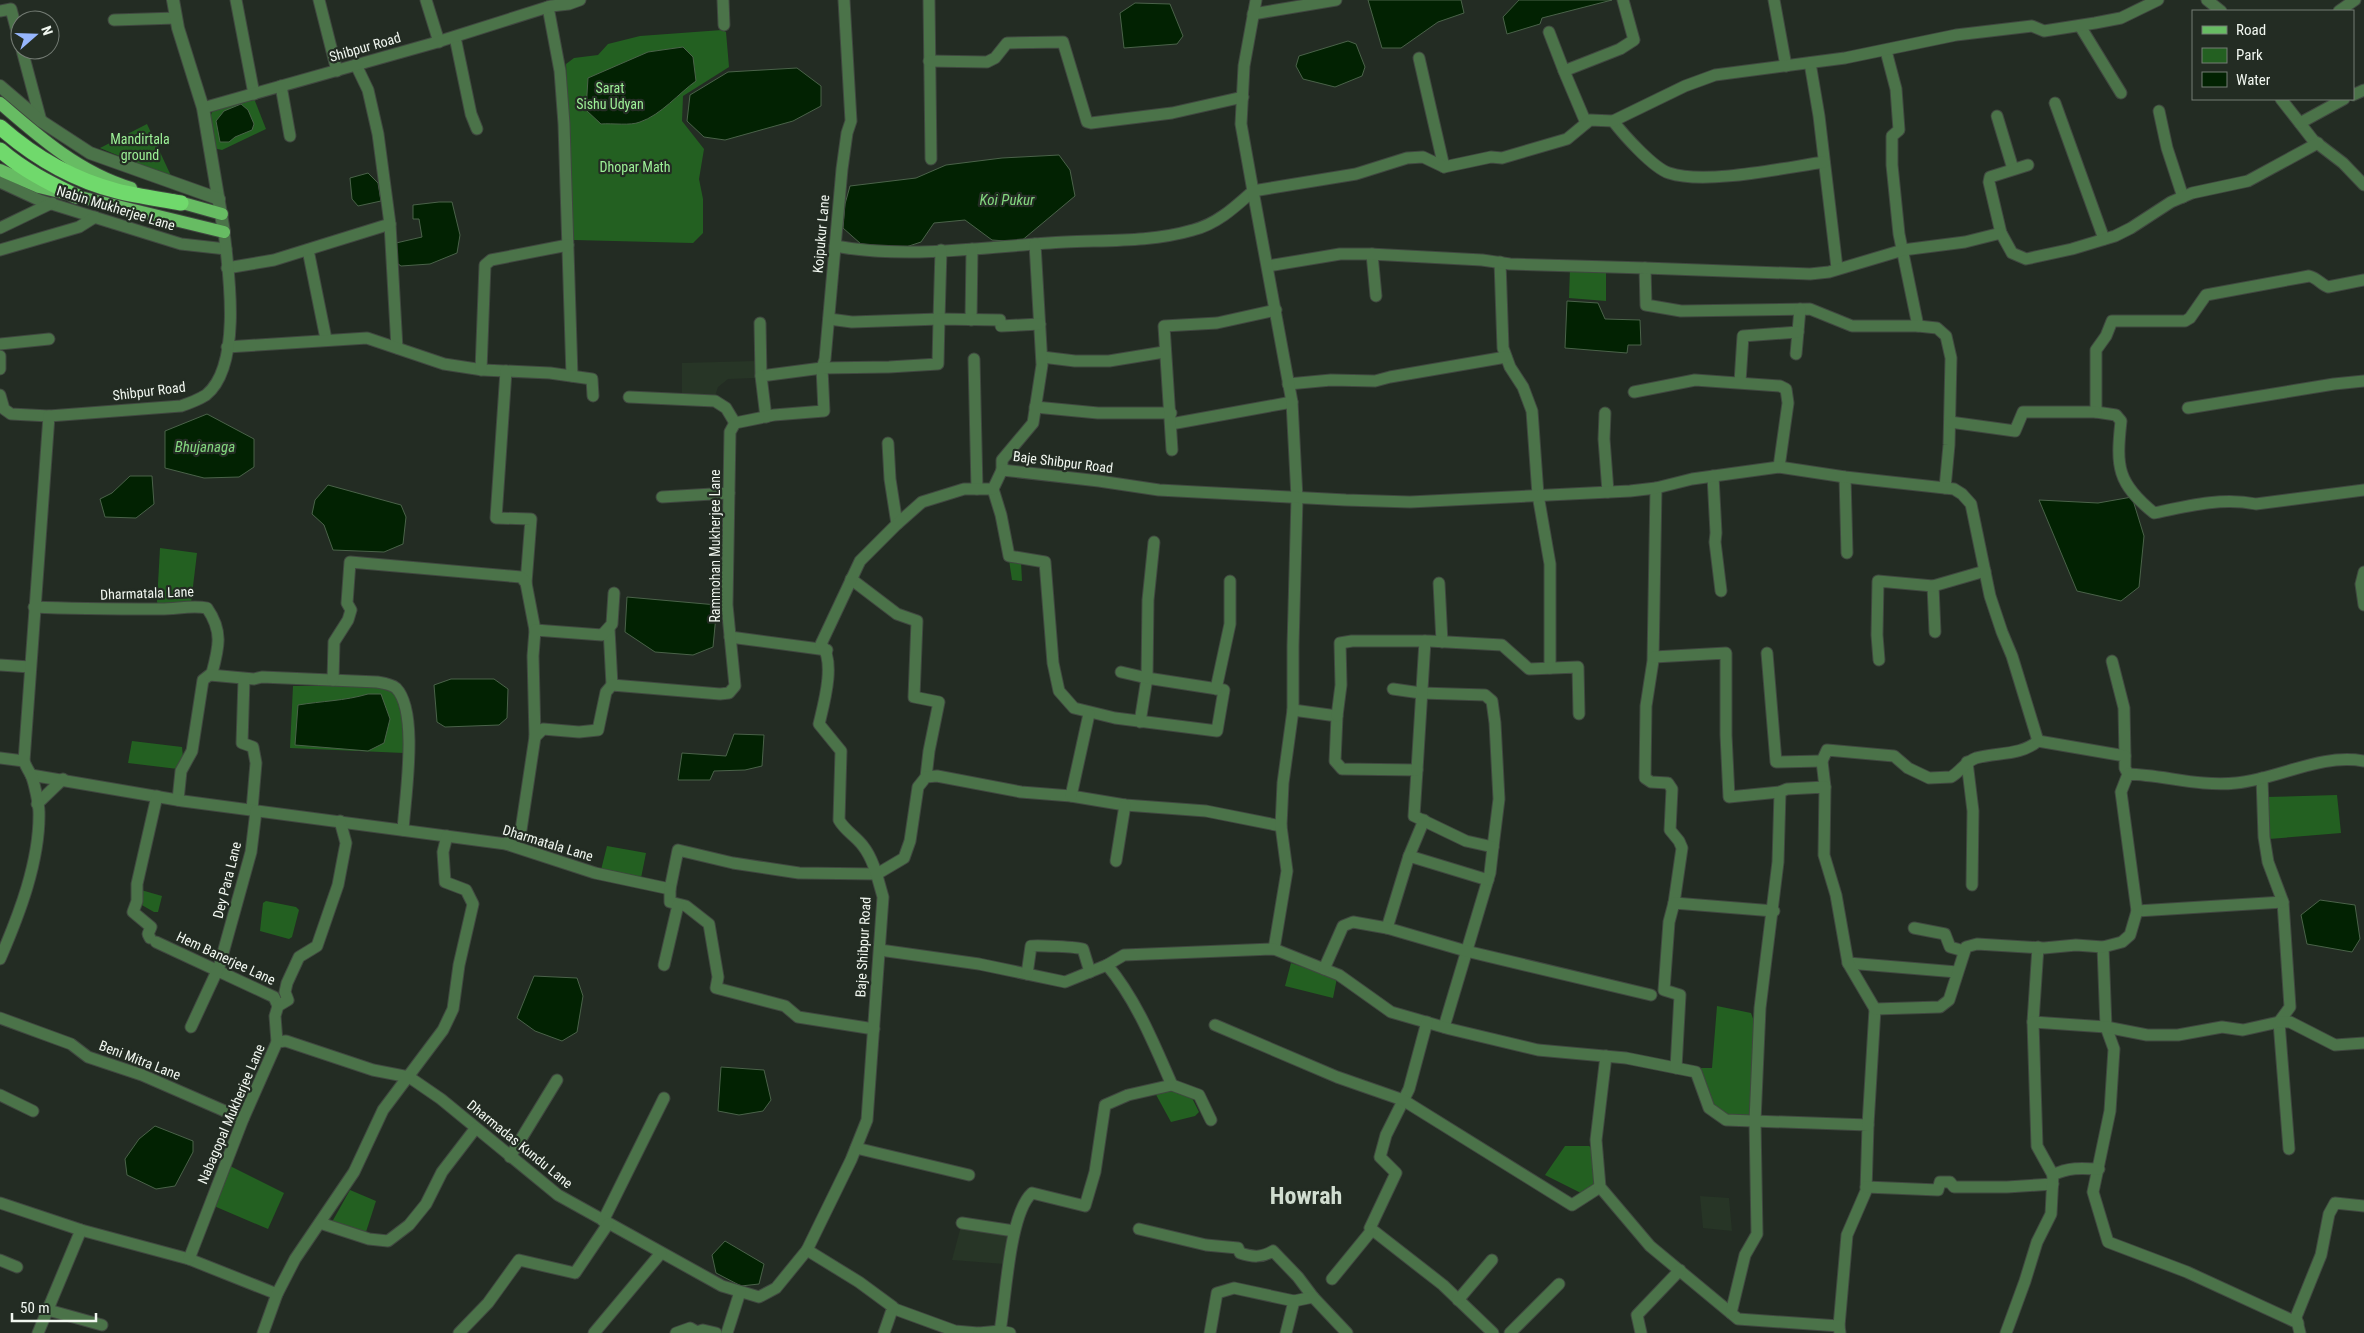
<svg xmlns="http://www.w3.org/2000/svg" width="2364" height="1333" viewBox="0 0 2364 1333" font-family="'Roboto Condensed',sans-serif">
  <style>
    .built { fill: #273526 }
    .green { fill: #236021 }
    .water { fill: #022202; stroke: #4a6249 }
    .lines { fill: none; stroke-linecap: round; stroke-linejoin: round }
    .minor-casing { stroke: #404840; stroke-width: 13 }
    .tertiary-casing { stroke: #404840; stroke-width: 14 }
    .primary-casing { stroke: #404840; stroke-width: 14 }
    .motorway-casing { stroke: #404840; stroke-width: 17 }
    .minor { stroke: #4b7349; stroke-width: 11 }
    .tertiary { stroke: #4b7349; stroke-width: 12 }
    .primary { stroke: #67bc63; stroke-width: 12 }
    .motorway { stroke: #70d96c; stroke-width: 15 }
    .labels { text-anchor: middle; stroke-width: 4.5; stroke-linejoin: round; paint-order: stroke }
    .street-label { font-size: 14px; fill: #f1f7f0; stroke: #232c23 }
    .park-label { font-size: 14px; fill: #9df197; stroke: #232c23 }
    .water-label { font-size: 15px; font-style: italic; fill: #83d77f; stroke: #232c23 }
    .town-label { font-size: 24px; font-weight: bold; fill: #d1ddd0; stroke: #232c23 }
  </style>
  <rect width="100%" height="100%" fill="#232c23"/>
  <g class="built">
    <path d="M755 361V378L728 379 718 387 715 396 682 395V363Z"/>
    <path d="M1700 1196 1729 1198 1732 1231 1703 1228Z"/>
    <path d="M961 1226 1011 1233 1004 1264 952 1260Z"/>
  </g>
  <g class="green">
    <path d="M722 30 726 32 729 67 683 96 682 121 704 149 699 179 703 199V233L693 243 574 240 572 231 566 64 574 58 598 55 608 44 640 36Z"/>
    <path d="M253 96 266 129 222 150 213 148 209 120 214 107Z"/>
    <path d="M147 124 172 178 100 148Z"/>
    <path d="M1570 268 1606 270V301L1569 298Z"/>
    <path d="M160 548 197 553 191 603 159 605 157 602Z"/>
    <path d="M1009 560 1021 562 1022 581 1012 580Z"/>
    <path d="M293 686H379L392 690 404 714V753L290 748Z"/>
    <path d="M132 741 182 747 183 757 178 769 128 763Z"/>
    <path d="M2337 795 2341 833 2269 839 2266 797Z"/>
    <path d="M607 846 646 853 640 883 601 870Z"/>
    <path d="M141 890 162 896 158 912H154L140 904Z"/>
    <path d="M266 901 296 907 299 910 292 937 289 939 260 931 263 903Z"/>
    <path d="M1291 963 1337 978 1333 998 1285 986Z"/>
    <path d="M1717 1006 1751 1013 1756 1027 1752 1119 1728 1117 1711 1105 1698 1068H1712Z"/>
    <path d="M1171 1089 1191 1096 1199 1112 1195 1116 1171 1122 1154 1091Z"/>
    <path d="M1565 1146H1589L1593 1149 1597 1186 1581 1193 1545 1175Z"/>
    <path d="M230 1166 284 1193 268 1229 214 1206Z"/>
    <path d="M350 1190 376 1201 365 1235 332 1222Z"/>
  </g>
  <g class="water">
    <path d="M1368 0H1461L1464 13 1438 22 1401 48H1382Z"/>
    <path d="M1519 0H1612L1542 18 1540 24 1507 34 1503 17Z"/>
    <path d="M1135 3 1170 4 1183 36 1177 44 1124 48 1120 13Z"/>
    <path d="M1348 41 1356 44 1365 67 1362 76 1335 87 1303 79 1296 66 1299 56Z"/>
    <path d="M683 47 693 57 696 81C679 93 661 115 640 122 630 126 613 123 601 124L586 110 588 78 648 52Z"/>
    <path d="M797 68 821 86V106L793 121 725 140 704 137 687 121 690 95 728 72Z"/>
    <path d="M241 104 248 110 254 124 252 130 235 137 229 142H220L216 121 224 111Z"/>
    <path d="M1059 155 1070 170 1075 196 1020 242 992 240 965 220 934 223 921 242 903 248 861 244 843 228 845 204 850 186 916 178 946 165 1002 158Z"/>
    <path d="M368 173 378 183 381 201 358 206 352 199 350 178Z"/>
    <path d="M439 202H452L460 235 457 253 430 264 401 266 394 261 396 243 422 237 419 219H413V205Z"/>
    <path d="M1567 301 1598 303 1605 319 1640 320 1641 345H1628L1627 353 1565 348Z"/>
    <path d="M207 414 254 439V467L239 477 204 478 165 468V431Z"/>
    <path d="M130 476H152L154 504 136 518 105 517 100 499 112 493Z"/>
    <path d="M328 485 401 505 406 517 403 544 384 552 333 550 324 525 312 514 315 500Z"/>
    <path d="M2132 497 2144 536 2139 587 2121 601 2077 591 2039 500 2098 503Z"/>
    <path d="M627 597 717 605 713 647 693 655 655 652 625 632Z"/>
    <path d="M451 679H494L508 689 507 718 499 725 445 727 437 722 434 685Z"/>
    <path d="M368 694H381L390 719 384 743 368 751 295 745 298 705C322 701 344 701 368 694Z"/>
    <path d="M734 734 764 735 762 766 745 770 714 771 710 780H678L682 753 726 756Z"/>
    <path d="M2320 900 2355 905 2360 939 2352 952 2307 944 2301 915Z"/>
    <path d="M534 976 577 978 583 996 577 1032 562 1041 535 1031 517 1018Z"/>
    <path d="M721 1067 764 1070 771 1100 763 1111 739 1115 718 1111Z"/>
    <path d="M155 1126 193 1141V1152L175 1186 156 1189 127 1175 125 1159 139 1139Z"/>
    <path d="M725 1241 764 1264 759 1284 741 1286 716 1273 712 1255Z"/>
  </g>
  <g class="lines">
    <defs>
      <g id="minor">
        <path d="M236 0 254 94"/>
        <path d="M319 0 337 71"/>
        <path d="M426 0 439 42"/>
        <path d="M723 0 724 25"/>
        <path d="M929 0 931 159"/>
        <path d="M1774 0 1786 66"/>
        <path d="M2207 0 2221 11"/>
        <path d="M548 7 560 71 564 124 572 376"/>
        <path d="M0 11 11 9 20 43"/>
        <path d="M2339 11 2355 0"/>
        <path d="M1253 14 1336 0"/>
        <path d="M114 20 176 18"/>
        <path d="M2080 26 2121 93"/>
        <path d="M1549 32 1564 71"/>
        <path d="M455 37 471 114 477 129"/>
        <path d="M22 50 41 121"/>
        <path d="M1886 51 1896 89 1899 130 1892 136V165L1899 234 1918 326"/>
        <path d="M1419 58 1444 167"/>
        <path d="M929 61 987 62 995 58 1007 43 1063 42 1087 122 1091 123 1172 113 1243 97"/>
        <path d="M1810 63 1819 116 1837 268"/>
        <path d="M356 65 368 90 378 134 390 224 397 348"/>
        <path d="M281 86 290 136"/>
        <path d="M2353 95 2364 90"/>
        <path d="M2281 99 2313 140 2343 163 2364 185"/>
        <path d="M2055 103 2104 239"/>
        <path d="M203 108 434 43 551 6 569 4 580 0"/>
        <path d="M2159 111 2167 148 2183 197"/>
        <path d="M1997 116 2013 169"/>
        <path d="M1613 121C1623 134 1653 168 1669 173 1705 185 1783 168 1824 162"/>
        <path d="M1586 123 1564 71 1620 49 1634 40 1623 0"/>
        <path d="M2300 123 2344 99"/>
        <path d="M0 182 39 200 181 244 226 249"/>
        <path d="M0 228 52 203"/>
        <path d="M2001 233 1989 182 1990 177 2028 165"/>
        <path d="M835 246C910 260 989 246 1065 242 1108 240 1152 242 1193 230 1217 224 1235 207 1253 191L1241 124 1244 66 1256 0"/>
        <path d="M0 250 79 227 95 217"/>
        <path d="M308 250 326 339"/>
        <path d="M1372 254 1376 296"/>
        <path d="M1500 262 1503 348 1510 367 1523 387 1532 411 1538 495 1550 564V668"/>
        <path d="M1268 266 1340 254H1370L1482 260 1510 264 1645 268 1646 305 1681 311 1810 309 1852 326H1918L1937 328 1946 336 1951 358 1949 445 1945 488"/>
        <path d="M227 268 274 260 390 224"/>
        <path d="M1645 268 1810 274 1829 272 1903 250 1965 242 2001 233 2012 253 2026 259 2072 249 2115 236 2131 228 2171 202 2192 193 2248 181 2318 143"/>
        <path d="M2364 280 2328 287C2321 285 2318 278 2309 276L2206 295 2190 318 2185 321H2112L2106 336 2096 350V412L2116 415 2121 421C2116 467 2117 483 2154 513 2187 506 2222 497 2256 504L2364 490"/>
        <path d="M829 319 852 322 939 319 941 250"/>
        <path d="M971 320 972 249"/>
        <path d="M760 323 761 376"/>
        <path d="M0 344 49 339"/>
        <path d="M227 347 367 338 444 364 483 370 550 373 592 379 593 396"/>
        <path d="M1796 354 1800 309"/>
        <path d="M0 356V369"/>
        <path d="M1042 357 1075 361H1109L1164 352"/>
        <path d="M974 359 977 489"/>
        <path d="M481 370 485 265 491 260 568 245"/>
        <path d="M506 371 496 518 531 519 526 583"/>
        <path d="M1740 382 1743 336 1798 332"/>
        <path d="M1288 384 1331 380 1375 381 1390 377 1506 357"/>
        <path d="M1634 392 1695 380 1780 386 1786 389 1788 403 1779 467"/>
        <path d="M0 395 4 409 11 414 49 416"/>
        <path d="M629 397 715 401 726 408 735 423"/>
        <path d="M1035 407 1098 413H1171"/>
        <path d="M2188 408 2334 384 2364 381"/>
        <path d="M1605 413 1604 439 1608 492"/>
        <path d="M766 417 761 376 822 368 825 359 842 169 847 133 851 121 844 0"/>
        <path d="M1950 422 2015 431 2023 412H2096"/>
        <path d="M1171 424 1292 402"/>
        <path d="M888 443 890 479 897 524"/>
        <path d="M1172 450 1164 326 1217 323 1276 310"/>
        <path d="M1002 470V460L1033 423 1042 365 1035 244"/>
        <path d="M1713 476 1716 533 1715 542 1721 591"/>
        <path d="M1845 477 1847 553"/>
        <path d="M1656 488 1653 661 1646 706 1645 778 1651 782 1668 783 1672 789 1670 830 1679 841 1682 848 1674 903"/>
        <path d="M993 489 1001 515 1009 556 1045 562 1053 663 1059 691 1074 708 1115 718 1217 731 1224 690 1147 678 1140 722"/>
        <path d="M662 497 729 493"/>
        <path d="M2364 572 2361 584 2364 605"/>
        <path d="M851 579 897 614 917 621 914 697 939 702 929 751 926 777"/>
        <path d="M1439 583 1442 642"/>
        <path d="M1933 586 1935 632"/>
        <path d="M34 607C76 609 118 609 161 609 177 609 192 605 207 608 223 631 219 647 212 673L203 680 192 751 181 771 178 800"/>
        <path d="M609 629 612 685"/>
        <path d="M730 637 827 650"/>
        <path d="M1767 653 1776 762 1822 761"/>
        <path d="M1654 657 1726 653V735L1729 797 1780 792"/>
        <path d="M1879 660 1877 635 1878 581 1933 586 1985 571"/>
        <path d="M2112 661 2124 708 2125 756"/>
        <path d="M0 665 30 667"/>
        <path d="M1121 672 1147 678 1148 600 1154 542"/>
        <path d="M210 675 254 679 262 677 377 682C383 683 391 684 396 688 419 711 405 798 403 830"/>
        <path d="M244 679 242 743 253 747 256 763 252 810"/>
        <path d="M333 680 334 642 348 620 351 610 347 603 350 562 521 577 526 583 535 630"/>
        <path d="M1216 689 1230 624V581"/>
        <path d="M1393 689 1421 693 1485 695 1492 701 1495 723 1499 799 1493 847"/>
        <path d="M1293 710 1337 716 1335 761 1342 769 1417 770 1414 816 1466 841 1493 847 1490 873 1444 1027"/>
        <path d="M1337 716 1341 685 1340 643 1352 641H1429L1502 645 1529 669 1578 667 1579 714"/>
        <path d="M535 737 543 729 579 732 598 730 606 692 612 685 720 694 729 693 735 686 727 605 730 432 735 423 774 415 824 411 822 368 889 367 938 364 939 319 1000 320 1001 326 1040 324"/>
        <path d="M0 758 24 761"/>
        <path d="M1967 762 1973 811 1972 885"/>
        <path d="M1417 770 1425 641"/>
        <path d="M31 775 183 801 506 844 595 873 670 889 678 850 733 863 799 873 877 874 904 858 910 841 918 787 926 777 937 776 1021 792 1071 796 1125 805 1206 811 1281 826"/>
        <path d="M2262 778 2264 837 2268 862 2283 902 2290 1007 2279 1022 2289 1149"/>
        <path d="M1825 787 1822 761 1827 750 1894 756 1908 768 1929 778 1951 777C1961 771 1965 762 1976 758 1997 752 2020 756 2038 741L2125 756V768L2128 774"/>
        <path d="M1071 796 1089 714"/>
        <path d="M37 804 63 779"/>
        <path d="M506 844 521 830 535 737 533 656 535 630 602 635 612 624 614 593"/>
        <path d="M1409 856 1424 820"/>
        <path d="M1116 861 1125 805"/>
        <path d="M1488 880 1409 856 1387 928 1466 951 1651 995"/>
        <path d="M670 889V902L686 906 709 924 718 977 716 988 785 1006 798 1017 874 1029"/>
        <path d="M2137 911 2283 902"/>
        <path d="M1914 928 1945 934 1950 947 1964 951"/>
        <path d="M150 938 148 934 151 927 133 912 137 901V884L157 796"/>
        <path d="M156 942 274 997 278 1006"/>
        <path d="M2103 947 2106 1027 2114 1049 2110 1111 2093 1192 2108 1242 2187 1272 2298 1323"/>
        <path d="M1274 949 1287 871 1281 826 1283 783 1293 710V646L1297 498 1292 402 1253 191 1356 174 1407 158 1423 157 1444 167 1491 157 1502 158 1567 139 1590 120 1613 121 1685 86 1715 75 1845 58 1956 35 2032 26 2044 31 2095 23 2121 18 2158 0"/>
        <path d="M880 950 979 964 1065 982 1107 965 1124 955 1274 949 1339 975 1391 1012 1450 1029 1538 1050 1626 1058 1696 1072 1709 1108 1726 1120 1868 1125 1866 1191 1847 1235 1839 1326 1840 1333"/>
        <path d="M0 959C19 915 40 861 39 812 39 805 34 781 31 775 28 769 26 767 24 761L49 416 181 406C190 403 198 400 206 395 242 366 229 273 224 232"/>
        <path d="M1848 963 1957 972"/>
        <path d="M664 965 678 905"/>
        <path d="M1107 965C1136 999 1154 1044 1172 1085"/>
        <path d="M1324 969 1343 926 1353 922 1387 928"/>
        <path d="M218 971 251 852 256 811"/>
        <path d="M1027 974 1031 946C1036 945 1078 947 1083 949L1090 972"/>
        <path d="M0 1018 71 1044 88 1057 142 1075 243 1119"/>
        <path d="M1427 1022 1409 1089 1386 1135 1380 1157 1396 1173 1370 1228 1443 1285 1493 1333"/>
        <path d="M2033 1022 2038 947"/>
        <path d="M1215 1025 1337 1077 1403 1100 1572 1205 1600 1187"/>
        <path d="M191 1027 217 971"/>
        <path d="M277 1042 286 1041 373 1070 409 1077 441 1099 558 1195 722 1286 759 1297 776 1288 807 1250"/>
        <path d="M1606 1056 1596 1140 1600 1187 1650 1246 1738 1319 1839 1326"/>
        <path d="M1676 1068 1680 995 1664 990 1669 922 1674 903 1774 911"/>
        <path d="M0 1095 33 1111"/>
        <path d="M1868 1125 1875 1009"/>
        <path d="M856 1148 969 1175"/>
        <path d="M510 1157 557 1080"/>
        <path d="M2053 1175 2037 1146 2033 1022 2106 1027 2147 1035H2178L2222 1027 2243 1030 2279 1022H2290L2335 1045 2364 1043"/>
        <path d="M1866 1187 1938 1190 1940 1182H1950L1954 1187H2007L2053 1184"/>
        <path d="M0 1203 81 1230 189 1259 277 1294"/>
        <path d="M603 1221 664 1098"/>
        <path d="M320 1223 369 1239 388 1241 409 1225 426 1204 442 1172 475 1129"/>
        <path d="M962 1223 1014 1231"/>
        <path d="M1139 1229 1206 1245 1238 1248 1240 1253C1252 1257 1262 1258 1273 1251L1298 1277 1313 1297"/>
        <path d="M189 1259 243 1119 277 1042 275 1016 278 1006 288 1000 285 992 287 983 299 957 317 946 338 885 346 843 340 821"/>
        <path d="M0 1260 17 1267"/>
        <path d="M1332 1279 1372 1230"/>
        <path d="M1458 1300 1492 1260"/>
        <path d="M1294 1301 1313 1297 1347 1333"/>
        <path d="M892 1308 955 1331 978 1333"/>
        <path d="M48 1310 102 1325"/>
        <path d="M1731 1313 1745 1255 1757 1234 1755 1121 1760 1008 1778 862 1780 792 1787 789 1825 787 1824 855 1836 895 1848 963 1875 1009 1940 1007 1949 1000 1966 947 1977 944 2044 948 2076 945 2103 947 2122 942 2130 935 2137 911 2121 792 2128 774C2164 775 2199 787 2236 783 2279 779 2320 753 2364 761"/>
        <path d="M1000 1331C1006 1298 1009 1214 1032 1193L1085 1206 1095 1172 1105 1105 1128 1095 1172 1085 1199 1095 1211 1120"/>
        <path d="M38 1333 81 1230"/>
        <path d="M263 1333 277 1294 295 1259 354 1172 383 1110 443 1030 453 1009 459 965 473 904 466 890 445 882 443 852 447 836"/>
        <path d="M459 1333 488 1303 519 1260 575 1273 608 1224"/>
        <path d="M594 1333 661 1253"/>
        <path d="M676 1333 690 1328 697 1332 703 1330 716 1333"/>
        <path d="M727 1333 740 1292"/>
        <path d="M884 1333 893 1307 859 1282 807 1250 851 1160 867 1120 883 897C878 880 874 860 863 846 856 836 845 831 839 820L841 751 819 724C824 703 836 661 821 644L860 561 897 524 922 502 964 489H993L1002 470 1099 481 1159 490 1346 500 1410 502 1630 491 1656 488 1692 479 1779 467 1845 477 1954 489 1962 494 1971 504 1990 596 2002 632 2012 656 2038 741"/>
        <path d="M979 1333 1000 1331 1010 1333"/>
        <path d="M1210 1333 1217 1293 1234 1288 1294 1301 1286 1333"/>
        <path d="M1510 1333 1559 1284"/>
        <path d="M1641 1333 1637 1315 1680 1270"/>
        <path d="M2006 1333 2025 1281 2037 1242 2051 1214 2053 1175C2068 1167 2082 1168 2099 1169"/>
        <path d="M2300 1333 2296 1317 2321 1255 2329 1214 2335 1203 2364 1206"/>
      </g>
      <g id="tertiary">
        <path d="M173 0 178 28 203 108 224 232"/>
        <path d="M0 86 41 121 90 153 219 199"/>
      </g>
      <g id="primary">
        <path d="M0 103C39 137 80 173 131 188"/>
        <path d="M0 170 39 187 224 232"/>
        <path d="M172 200 222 214"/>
      </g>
      <g id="motorway">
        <path d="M0 127C33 156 74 180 117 191 137 196 159 199 181 203"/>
        <path d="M0 150C23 170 49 183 76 196"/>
      </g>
    </defs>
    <use href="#minor" class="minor-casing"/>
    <use href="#tertiary" class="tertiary-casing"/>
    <use href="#primary" class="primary-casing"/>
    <use href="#motorway" class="motorway-casing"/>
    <use href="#minor" class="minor"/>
    <use href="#tertiary" class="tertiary"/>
    <use href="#primary" class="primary"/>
    <use href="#motorway" class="motorway"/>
  </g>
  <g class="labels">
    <g class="street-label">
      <text transform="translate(365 47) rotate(-16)" y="5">Shibpur Road</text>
      <text transform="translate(116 208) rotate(17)" y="5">Nabin Mukherjee Lane</text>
      <text transform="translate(821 234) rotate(-85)" y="5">Koipukur Lane</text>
      <text transform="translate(149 391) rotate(-7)" y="5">Shibpur Road</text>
      <text transform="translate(1063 462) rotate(7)" y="5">Baje Shibpur Road</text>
      <text transform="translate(715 546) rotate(-90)" y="5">Rammohan Mukherjee Lane</text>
      <text transform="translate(147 593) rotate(-2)" y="5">Dharmatala Lane</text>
      <text transform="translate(548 843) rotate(17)" y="5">Dharmatala Lane</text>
      <text transform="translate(227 880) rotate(-76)" y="5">Dey Para Lane</text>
      <text transform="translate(863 947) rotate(-87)" y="5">Baje Shibpur Road</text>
      <text transform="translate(226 958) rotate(25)" y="5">Hem Banerjee Lane</text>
      <text transform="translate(140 1060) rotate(21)" y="5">Beni Mitra Lane</text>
      <text transform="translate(231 1114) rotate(-67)" y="5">Nabagopal Mukherjee Lane</text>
      <text transform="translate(520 1144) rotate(39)" y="5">Dharmadas Kundu Lane</text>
    </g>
    <g class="park-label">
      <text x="610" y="93">Sarat<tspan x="610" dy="16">Sishu Udyan</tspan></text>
      <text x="140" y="144">Mandirtala<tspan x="140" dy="16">ground</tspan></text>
      <text x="635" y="172">Dhopar Math</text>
    </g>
    <g class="water-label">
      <text x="1007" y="205">Koi Pukur</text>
      <text x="205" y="452">Bhujanaga</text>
    </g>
    <g class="town-label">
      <text x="1306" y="1204">Howrah</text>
    </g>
  </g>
  <rect x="2192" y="10" width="162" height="90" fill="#232c23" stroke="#757d75"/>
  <rect x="2202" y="26" width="25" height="8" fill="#67bc63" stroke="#757d75"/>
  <text x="2236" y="35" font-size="15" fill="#f1f7f0">Road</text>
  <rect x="2202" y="48" width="25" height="15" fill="#236021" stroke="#757d75"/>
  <text x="2236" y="60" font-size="15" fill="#f1f7f0">Park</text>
  <rect x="2202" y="72" width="25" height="15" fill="#022202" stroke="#757d75"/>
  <text x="2236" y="85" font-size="15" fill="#f1f7f0">Water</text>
  <g transform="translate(35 35) rotate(70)"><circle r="24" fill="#232c23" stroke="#757d75"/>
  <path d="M0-4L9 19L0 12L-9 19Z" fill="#96b6fd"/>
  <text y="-8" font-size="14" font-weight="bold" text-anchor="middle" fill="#f1f7f0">N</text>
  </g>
  <path d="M12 1313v8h84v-8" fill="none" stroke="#f1f7f0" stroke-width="2.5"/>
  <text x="20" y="1313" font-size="15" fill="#f1f7f0" stroke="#232c23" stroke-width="4" paint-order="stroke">50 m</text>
</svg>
